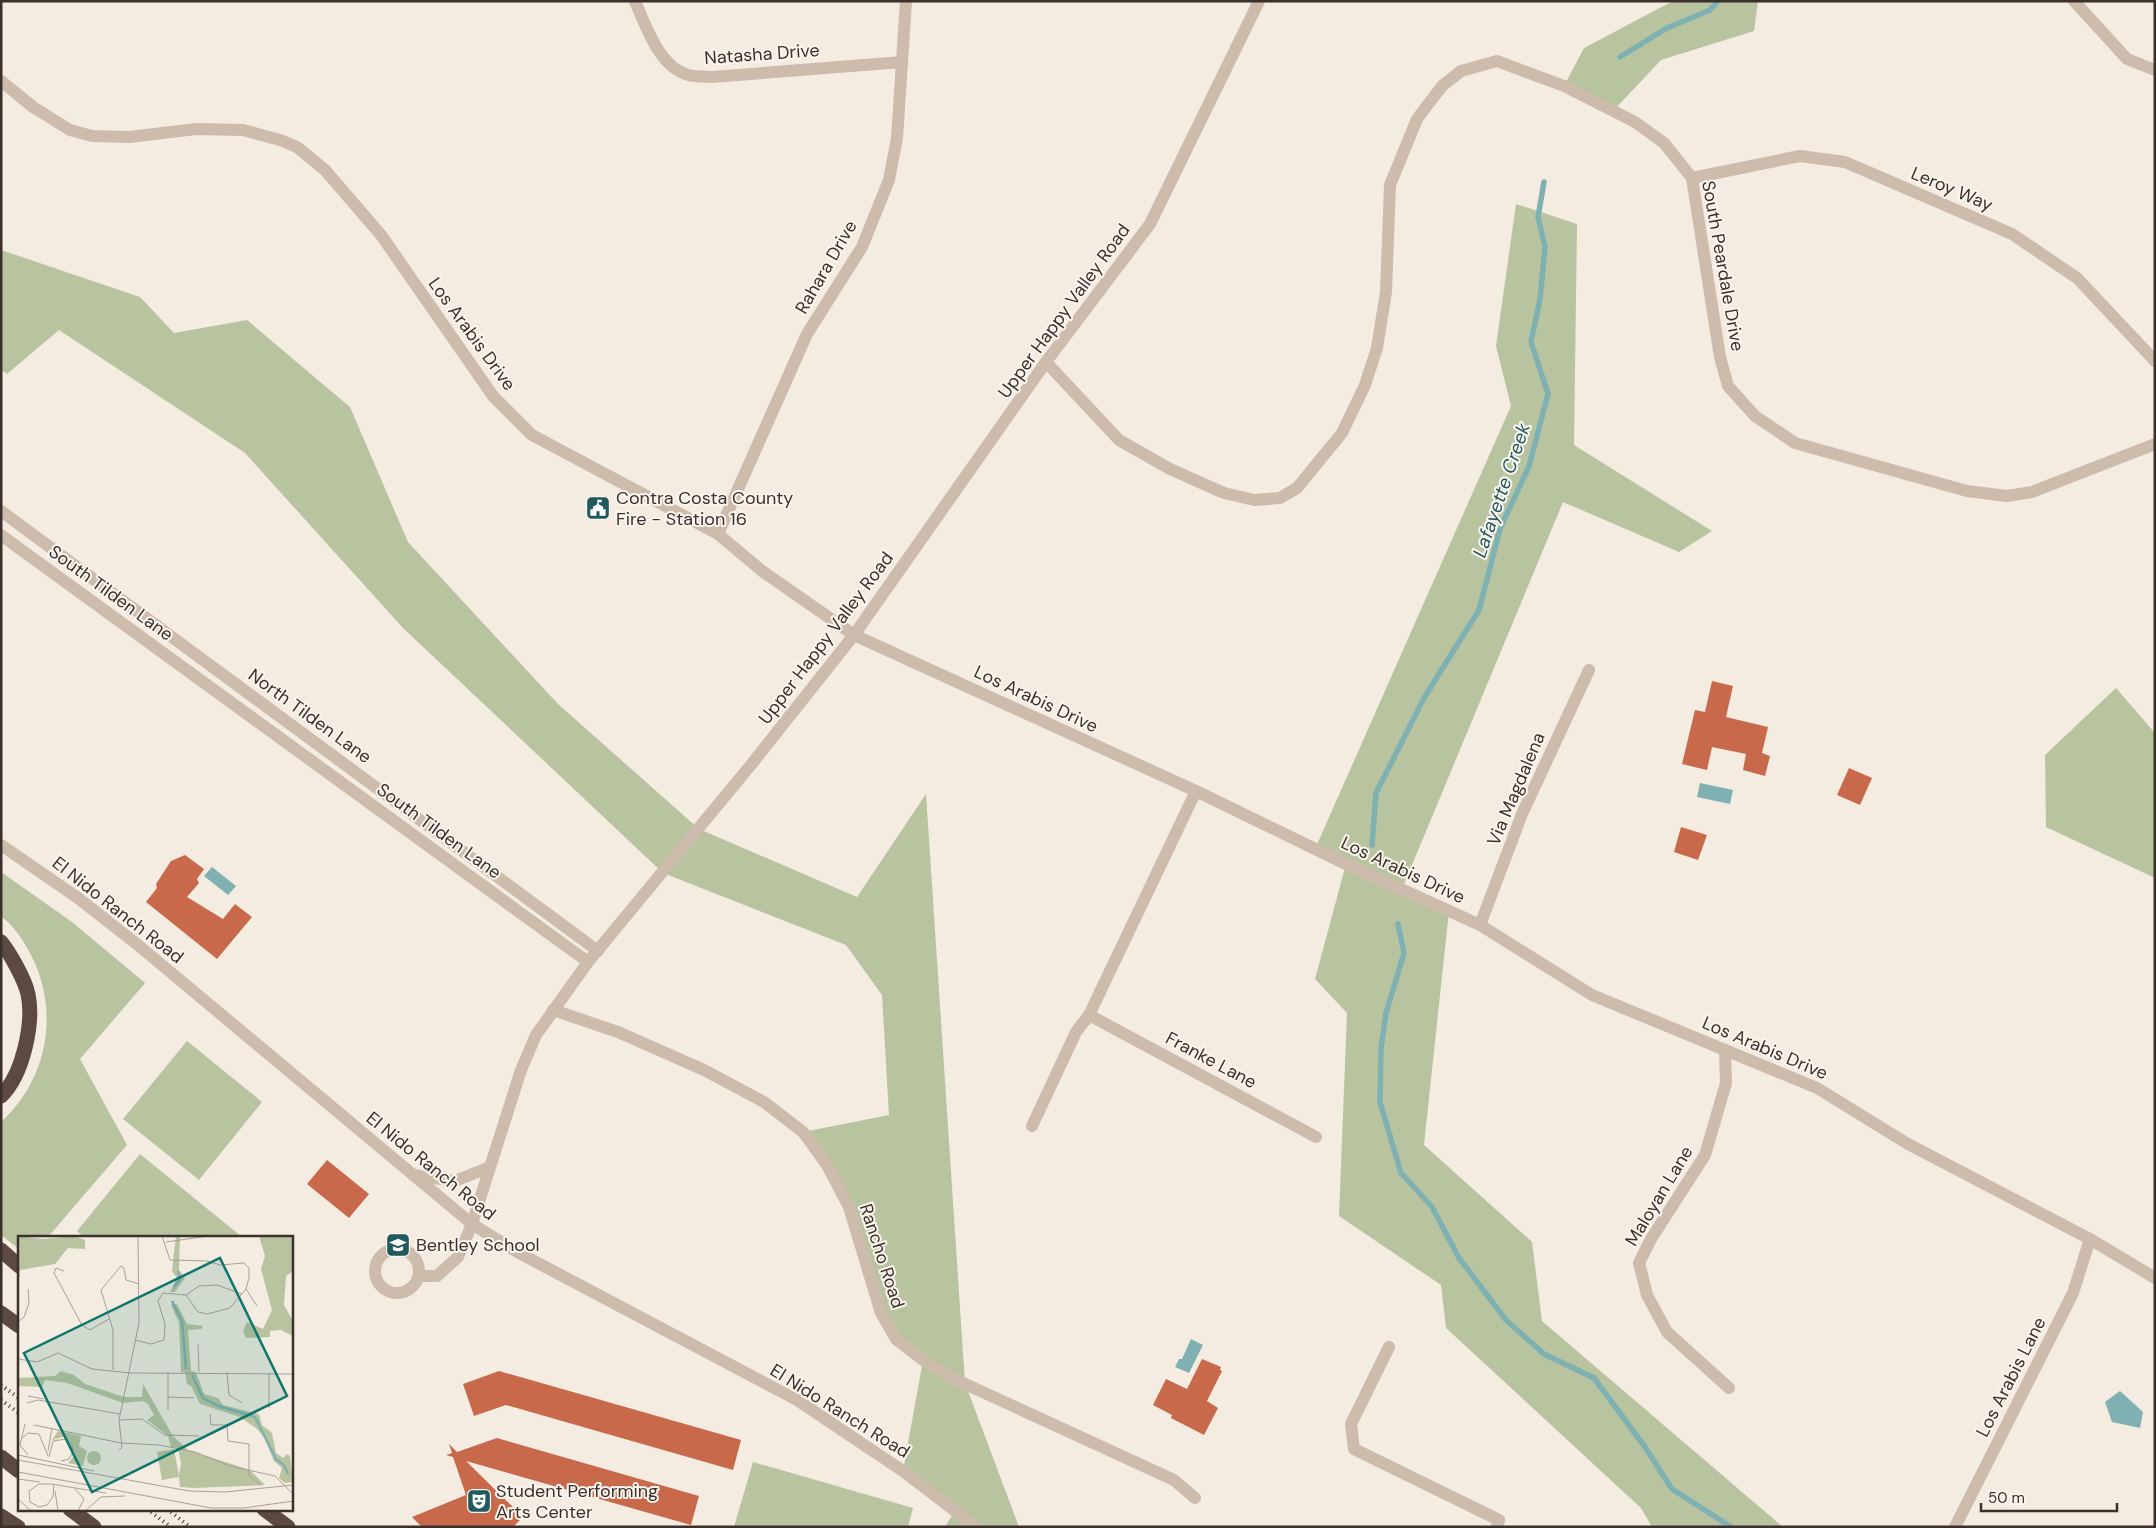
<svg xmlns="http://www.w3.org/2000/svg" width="2156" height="1528" viewBox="0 0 2156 1528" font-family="'DM Sans',sans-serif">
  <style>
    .green { fill: #b8c4a0 }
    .water { fill: #7fb0b2 }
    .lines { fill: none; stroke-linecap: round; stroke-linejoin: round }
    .stream { stroke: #7fb0b2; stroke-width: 5.5 }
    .building { fill: #c8694b }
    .minor { stroke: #cdbbac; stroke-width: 12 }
    .highway { stroke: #5c4a42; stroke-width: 15 }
    .rail { stroke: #3b302b; stroke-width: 4; stroke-dasharray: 1 4; stroke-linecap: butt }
    .labels { text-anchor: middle; stroke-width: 4; stroke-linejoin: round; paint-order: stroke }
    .street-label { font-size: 18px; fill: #3b302b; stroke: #fbf5ee }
    .poi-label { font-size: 18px; fill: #3b302b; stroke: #fbf5ee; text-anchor: start }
    .water-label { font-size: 19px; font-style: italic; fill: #1f5a5e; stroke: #fbf5ee }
    .inset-river { fill: none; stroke: #7fb0b2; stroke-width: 2.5 }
    .inset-road { fill: none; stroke: #aaa098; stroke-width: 1 }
    .view { fill: #0f766e; fill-opacity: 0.15; stroke: #0f766e; stroke-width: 2.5 }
    .inset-edge { fill: none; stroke: #3b302b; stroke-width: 2.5 }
  </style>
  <rect width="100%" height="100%" fill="#f4ebe1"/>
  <g class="green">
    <path d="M1673 1H1758L1754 31 1661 60 1613 111 1564 86 1584 48Z"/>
    <path d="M1516 204 1577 224 1574 445 1712 531 1679 552 1563 502 1402 889 1449 911 1424 1145 1532 1242 1542 1321 1783 1527H1652L1641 1508 1446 1328 1441 1285 1339 1216 1347 1013 1315 979 1346 864 1315 849 1511 406 1496 346Z"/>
    <path d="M1 250 140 297 174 333 247 320 350 407 408 542 558 704 699 829 857 897 926 794 965 1383 1019 1527H945L955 1511 903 1471 923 1360 896 1339 849 1207 803 1132 889 1115 882 995 846 945 663 873 403 628 245 453 59 330 7 374 1 370Z"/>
    <path d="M2116 688 2155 733V878L2046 827 2045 755Z"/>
    <path d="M1 872 72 922 145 983 80 1059 127 1145 48 1237H19V1249L1 1235V1122C48 1079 60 1011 31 955 24 941 14 926 1 916Z"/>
    <path d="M187 1041 262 1102 199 1180 123 1119Z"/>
    <path d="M140 1154 242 1237H83L77 1231Z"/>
    <path d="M753 1462 913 1508 908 1527H734Z"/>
  </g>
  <g class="water">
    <path d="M1700 783 1733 790 1730 804 1697 797Z"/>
    <path d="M212 867 236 886 228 895 204 876Z"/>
    <path d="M1191 1339 1203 1345 1189 1373 1175 1367 1179 1359H1182Z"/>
    <path d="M2120 1391 2143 1412 2140 1428 2112 1422 2105 1402Z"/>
  </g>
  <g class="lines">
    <g class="stream">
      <path d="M1620 57 1667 28 1710 10 1718 1"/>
      <path d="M1372 845 1376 793 1424 698 1479 610 1500 529 1529 466 1548 394 1531 342 1540 299 1545 247 1538 217 1544 182"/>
      <path d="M1398 924 1404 953 1386 1013 1381 1048 1380 1102 1401 1173 1432 1207 1459 1258 1506 1320 1544 1354 1594 1378 1645 1447 1672 1489 1731 1527"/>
    </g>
  </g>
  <g class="building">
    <path d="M1712 681 1733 686 1726 717 1768 727 1762 753 1770 756 1765 776 1743 770 1746 754 1712 747 1707 770 1682 764 1695 710 1705 712Z"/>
    <path d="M1849 768 1872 778 1860 805 1837 795Z"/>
    <path d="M1681 827 1707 835 1698 860 1674 852Z"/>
    <path d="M185 855 204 869 197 879 199 883 187 897 223 919 235 904 252 917 217 959 146 902 157 888 156 884 171 861Z"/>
    <path d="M327 1160 369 1194 349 1218 307 1184Z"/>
    <path d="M1202 1359 1221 1367 1220 1370 1222 1371 1207 1401 1218 1408 1204 1435 1171 1418 1172 1415 1153 1405 1166 1379 1187 1389Z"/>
    <path d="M499 1371 741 1440 733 1470 506 1405 474 1416 463 1384Z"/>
    <path d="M497 1438 699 1496 691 1525 466 1461 523 1517 513 1527H422L412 1517 466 1495 453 1457 446 1455 452 1453 449 1444 457 1452Z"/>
  </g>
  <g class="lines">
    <g class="minor">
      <path d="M635 1C646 26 659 67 688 75 695 77 704 76 712 77L902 62"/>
      <path d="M2074 1 2127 59 2155 70"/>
      <path d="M1 81 33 107 70 130 92 136 129 137 196 129 243 130 280 140 297 147 325 170 381 235 493 396 532 435 718 534 762 571 854 635 1196 791 1346 864 1480 925 1592 995 1817 1088 1908 1144 2090 1239 2155 1278"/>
      <path d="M1692 178 1800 156 1845 162 2012 234 2077 278 2155 361"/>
      <path d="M1046 362 1119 440 1170 469 1224 493 1254 500 1280 498 1297 488 1342 433 1365 385 1377 348 1386 292 1390 185 1417 119 1442 86 1461 71 1497 61 1564 86 1635 122 1664 143 1692 178 1720 357 1728 386 1755 416 1795 443 1967 491 2007 496 2032 492 2155 444"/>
      <path d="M1 511 598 951"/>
      <path d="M718 534 807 334 862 247 889 180 897 138 906 1"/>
      <path d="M1 535 588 962"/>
      <path d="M1 845 78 898 138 945 472 1224 519 1253 797 1400 903 1471 976 1527"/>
      <path d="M1480 925 1522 814 1589 670"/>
      <path d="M553 1010 618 1032 704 1070 764 1102 803 1132 827 1165 849 1207 881 1313 896 1339 923 1360 950 1377 1174 1480 1195 1498"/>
      <path d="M1089 1015 1316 1137"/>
      <path d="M1725 1050 1726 1083 1705 1155 1651 1239 1639 1263 1647 1295 1667 1332 1729 1388"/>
      <path d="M1032 1126 1076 1032 1089 1015 1196 791"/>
      <path d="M413 1175 455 1181 490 1167"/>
      <circle cx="397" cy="1271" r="22"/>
      <path d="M419 1276H437L458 1257 472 1224 521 1070 536 1035 588 962 750 766 854 635 1046 362 1150 224 1259 1"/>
      <path d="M1389 1347 1351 1424 1354 1449 1499 1520 1497 1527"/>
      <path d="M1955 1527 2073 1293 2090 1239"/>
    </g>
    <g class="highway">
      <path d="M1 942C10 953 25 980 28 994 34 1023 23 1075 1 1096"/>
      <path d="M1 1250 19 1266"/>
      <path d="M1 1313 19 1326"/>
      <path d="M1 1457 19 1471"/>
      <path d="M70 1509 94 1527"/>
      <path d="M264 1509 288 1527"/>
      <path d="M1 1516 18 1527"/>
    </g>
    <g class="rail">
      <path d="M1 1385 19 1398"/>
      <path d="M1 1400 19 1413"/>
      <path d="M147 1509 171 1527"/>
      <path d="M167 1509 190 1527"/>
    </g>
  </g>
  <defs>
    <symbol id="civic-square" viewBox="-11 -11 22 22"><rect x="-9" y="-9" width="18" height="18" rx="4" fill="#1f5a5e" stroke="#fbf5ee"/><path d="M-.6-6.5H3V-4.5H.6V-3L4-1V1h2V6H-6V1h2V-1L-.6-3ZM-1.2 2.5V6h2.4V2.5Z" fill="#fff"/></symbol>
    <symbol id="school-square" viewBox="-11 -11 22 22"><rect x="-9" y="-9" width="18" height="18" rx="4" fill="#1f5a5e" stroke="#fbf5ee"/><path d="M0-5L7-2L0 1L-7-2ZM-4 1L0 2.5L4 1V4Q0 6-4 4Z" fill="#fff"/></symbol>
    <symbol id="theatre-square" viewBox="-11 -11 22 22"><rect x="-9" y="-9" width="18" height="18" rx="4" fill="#1f5a5e" stroke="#fbf5ee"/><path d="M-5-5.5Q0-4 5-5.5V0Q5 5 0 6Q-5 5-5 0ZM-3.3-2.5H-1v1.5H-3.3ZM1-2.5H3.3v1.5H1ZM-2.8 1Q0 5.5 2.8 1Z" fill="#fff"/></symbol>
  </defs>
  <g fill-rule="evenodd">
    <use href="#civic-square" x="584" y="494" width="28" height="28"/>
    <use href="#school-square" x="384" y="1231" width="28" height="28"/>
    <use href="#theatre-square" x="465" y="1487" width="28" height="28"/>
  </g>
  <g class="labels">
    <g class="street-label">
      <text transform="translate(762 54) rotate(-4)" y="6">Natasha Drive</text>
      <text transform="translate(1952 189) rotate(23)" y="6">Leroy Way</text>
      <text transform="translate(1723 266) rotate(80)" y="6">South Peardale Drive</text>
      <text transform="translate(826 267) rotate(-60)" y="6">Rahara Drive</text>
      <text transform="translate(1064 311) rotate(-54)" y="6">Upper Happy Valley Road</text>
      <text transform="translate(472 334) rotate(54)" y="6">Los Arabis Drive</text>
      <text transform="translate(111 593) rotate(36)" y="6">South Tilden Lane</text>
      <text transform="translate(826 638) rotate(-53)" y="6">Upper Happy Valley Road</text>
      <text transform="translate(1036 699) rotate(25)" y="6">Los Arabis Drive</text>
      <text transform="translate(310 716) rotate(36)" y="6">North Tilden Lane</text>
      <text transform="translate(1516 789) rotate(-67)" y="6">Via Magdalena</text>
      <text transform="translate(439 831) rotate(36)" y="6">South Tilden Lane</text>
      <text transform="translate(1403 870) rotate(25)" y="6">Los Arabis Drive</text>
      <text transform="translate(118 910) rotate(38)" y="6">El Nido Ranch Road</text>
      <text transform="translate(1765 1048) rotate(23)" y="6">Los Arabis Drive</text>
      <text transform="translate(1211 1060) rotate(28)" y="6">Franke Lane</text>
      <text transform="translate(431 1166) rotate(39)" y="6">El Nido Ranch Road</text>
      <text transform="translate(1659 1196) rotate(-59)" y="6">Maloyan Lane</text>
      <text transform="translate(882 1256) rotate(72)" y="6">Rancho Road</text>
      <text transform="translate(2011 1377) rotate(-63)" y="6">Los Arabis Lane</text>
      <text transform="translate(840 1411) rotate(32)" y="6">El Nido Ranch Road</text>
    </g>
    <g class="poi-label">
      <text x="616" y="504">Contra Costa County<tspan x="616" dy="21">Fire - Station 16</tspan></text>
      <text x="416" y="1251">Bentley School</text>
      <text x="496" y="1497">Student Performing<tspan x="496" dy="21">Arts Center</tspan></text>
    </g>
    <g class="water-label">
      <text transform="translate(1501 490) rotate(-71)" y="7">Lafayette Creek</text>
    </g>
  </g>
  <g transform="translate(18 1236)">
    <rect width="275" height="275" fill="#f4ebe1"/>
    <path d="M0 0 25 3 56 0 67 4V13L50 12 37 28 2 34 0 58ZM158 0H162L161 34 167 42 157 56H152L159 42 154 35ZM241 0H275V35L268 40 266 69 275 85V100L263 94 252 95V101L228 102 225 95 229 86 245 93 254 74 243 33 247 20ZM159 68 169 88 185 90 183 93 170 94 173 135 178 136 186 158 200 162 205 169 241 178 244 189 254 197 258 217 265 222 269 218 272 220 275 246 267 247 261 242 264 232 256 225 246 201 238 192 222 181 182 168 173 150 169 148 167 136H163L161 87 153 69ZM43 135 56 139 67 148 106 161H124L125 148 155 200 170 214 232 234 247 249 176 252 162 251 161 241 144 244 139 216 156 213 161 240 163 227 160 212 153 211 150 200 129 184 136 179 130 168 125 165 105 167 49 147 27 144 24 151 0 150V142L37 140ZM40 195 63 200 61 210 69 215 65 230 50 227 56 220 48 200 34 204ZM69 222a7 7 0 1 1 14 0a7 7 0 1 1-14 0Z" fill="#b8c4a0"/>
    <path class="inset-river" d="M156 51 162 43 160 35M154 65 164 85 168 133M174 139 185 162 201 170 237 181 258 223 266 229 270 238"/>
    <path class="inset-road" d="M148 6 190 0M46 35 38 32 36 37 64 89 72 94 91 83M228 53 239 70M168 59 181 50 199 49 224 58M0 86 6 81 11 67 10 53M117 104 133 108 146 104 147 88 140 65 145 57 168 59 180 76 189 78 212 72 228 53 231 42V32L226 27 202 29 189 25 152 24 144 0M180 108 181 136M0 123 19 126 40 117 74 133 112 137 275 138M95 134V94L83 54 103 30 106 32 108 44 121 48M209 136 211 159 224 167M251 137V172M10 160 26 163M150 161 176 162M9 167 20 164 102 178M150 174V136M192 178 193 189H209L210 205 231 208V240L243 249M101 184 124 183 147 199 181 200M7 188 2 209 10 219M16 189 103 207 141 209 177 216 212 230 257 240 275 258M3 203 10 197 21 198 30 220M101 214 104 211 101 184 121 87 120 0M30 215 34 192M0 219 76 235M31 221 35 205 48 203 54 208 55 216 51 223 43 225M0 224 171 255 207 256 275 249M0 236 193 272H226L275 265M0 243 22 246M36 248 35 260 34 262 29 269 21 271 12 266 11 255 21 248H33L40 249 51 251 88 257M57 253 66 263 60 275M37 255 40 275M0 263 13 275M67 275 83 261 107 260"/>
    <path class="view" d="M202 22 269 160 74 256 6 117Z"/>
    <rect width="275" height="275" class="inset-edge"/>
  </g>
  <rect width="2156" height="1528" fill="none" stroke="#3b302b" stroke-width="5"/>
  <path d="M1981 1503v8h136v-8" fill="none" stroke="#3b302b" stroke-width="2.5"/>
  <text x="1988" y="1503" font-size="15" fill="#3b302b" stroke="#fbf5ee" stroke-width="4" paint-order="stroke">50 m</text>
</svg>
